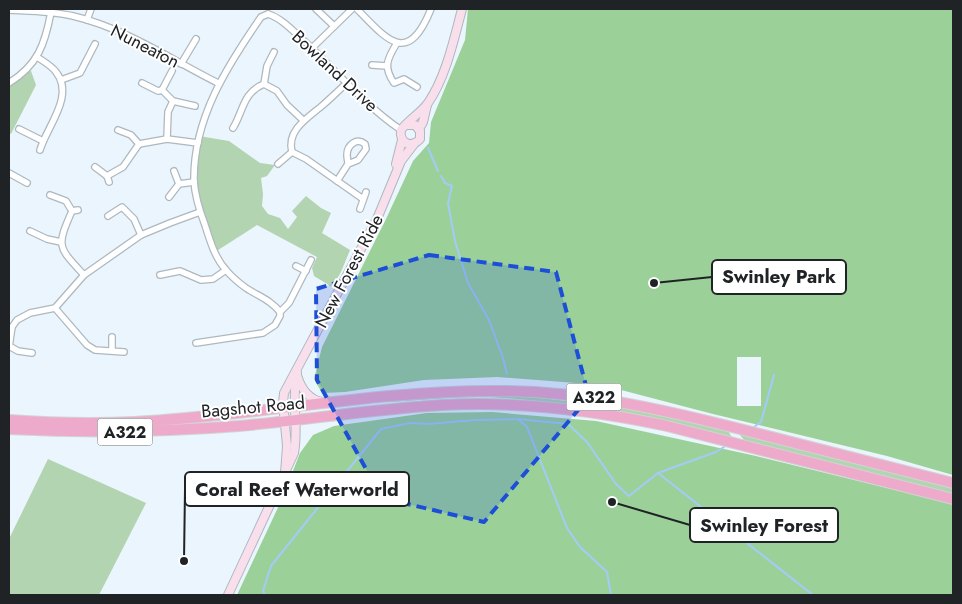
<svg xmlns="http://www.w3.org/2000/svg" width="962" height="604" viewBox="0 0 962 604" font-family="Jost,sans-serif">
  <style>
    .green { fill: #b2d4b0 }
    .forest { fill: #9bd199; fill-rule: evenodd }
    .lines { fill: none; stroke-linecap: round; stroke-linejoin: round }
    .stream { stroke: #a2ccf8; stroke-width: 2 }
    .minor-casing { stroke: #aeb8bf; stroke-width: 8 }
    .secondary-casing { stroke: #aeb8bf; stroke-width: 10 }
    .trunk-casing { stroke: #d2d3d4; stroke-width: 12 }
    .minor { stroke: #fff; stroke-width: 5.5 }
    .secondary { stroke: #f8dfeb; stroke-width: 8 }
    .trunk { stroke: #eeaaca; stroke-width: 10 }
    .marked { fill: #1d4ed8; fill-opacity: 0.2; stroke: #1d4ed8; stroke-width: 4; stroke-dasharray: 10 6; stroke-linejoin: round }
    .labels { text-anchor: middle; stroke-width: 4; stroke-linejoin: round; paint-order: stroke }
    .shield { fill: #fff; stroke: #636567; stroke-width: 1 }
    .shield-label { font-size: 16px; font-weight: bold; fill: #202326 }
    .street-label { font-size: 18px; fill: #202326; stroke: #fff }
    .leader { fill: none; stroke: #202326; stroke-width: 2 }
    .callout-dot { fill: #202326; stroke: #fff; stroke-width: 2 }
    .callout { fill: #fff; stroke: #202326; stroke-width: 2 }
    .callout-label { font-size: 19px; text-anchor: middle; font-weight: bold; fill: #202326 }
  </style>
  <rect width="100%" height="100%" fill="#eaf5fd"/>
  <g class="green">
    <path d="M31 71 36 85 11 134 9 133V83L24 74Z"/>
    <path d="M199 136 229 141 260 163 275 165 267 176 261 178 263 194 262 206 268 214 280 218 288 229 297 217 292 211 306 196 321 208 331 213 322 233 350 250 341 272 332 287 314 276 312 268 317 257 257 225 215 252 194 182Z"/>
    <path d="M475 396H522L622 407 727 429 733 439C657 423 581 403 504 398 466 395 427 400 389 402L388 401 424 397Z"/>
    <path d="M737 432 953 487V496L746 442Z"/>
    <path d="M48 459 146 503 99 595H9V539Z"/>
  </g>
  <g class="forest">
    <path d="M468 9H953V475L887 456 713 414 602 385 497 377 424 380 345 392 322 393 314 379 322 347 386 219 413 161 429 143 431 122 465 40ZM737 357H761V406H737Z"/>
    <path d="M492 412 596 421 756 456 953 504V595H237L282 499 300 453 313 435 334 426 427 413Z"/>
  </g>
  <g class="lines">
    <g class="stream">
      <path d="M428 148 438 171"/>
      <path d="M441 176 445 183 452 186 448 203 455 241 468 283 489 320 503 358 507 374"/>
      <path d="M519 420 527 427 567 528 580 547 607 572 611 595"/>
      <path d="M754 427 761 422 774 375"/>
      <path d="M658 473 716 452 724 447"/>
      <path d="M265 595 263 591 271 566 381 429 410 423 428 424 475 420 518 419 568 424 587 442 616 484 629 496 658 473 813 595"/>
    </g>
    <defs>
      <g id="minor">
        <path d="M316 9 334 26"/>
        <path d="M357 9C388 41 408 66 431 9"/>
        <path d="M9 10C31 11 52 11 73 16 125 28 172 60 218 83"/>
        <path d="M268 14C281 18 292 30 302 39 335 69 364 105 401 130"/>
        <path d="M87 20 91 9"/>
        <path d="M397 43C387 59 383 67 394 83L404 79 417 87"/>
        <path d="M312 48 352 9"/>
        <path d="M37 57C43 61 52 66 56 72 75 96 47 126 40 150"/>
        <path d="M181 64 196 39"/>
        <path d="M372 65 387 66"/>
        <path d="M61 80 80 73 95 44"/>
        <path d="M9 83C38 65 45 44 51 12"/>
        <path d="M142 83 158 91 162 90 173 101 168 112 167 139"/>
        <path d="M264 84 267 66 274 52"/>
        <path d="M162 90 172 71"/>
        <path d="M173 101 195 106"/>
        <path d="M233 128C243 112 243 92 264 84L277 91 287 105 303 120"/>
        <path d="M19 129 43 141"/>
        <path d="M118 130 131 135 139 144"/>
        <path d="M139 144 167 139 198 143"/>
        <path d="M292 152C286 130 309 117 323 105 331 98 339 90 347 83"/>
        <path d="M292 152 306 159 363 199"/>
        <path d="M278 164 292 152"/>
        <path d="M95 167 107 176"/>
        <path d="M174 171 179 184"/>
        <path d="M9 173 27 183"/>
        <path d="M337 181 348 164 358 160 366 149 365 144C357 137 347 145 347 155 347 158 348 161 348 164"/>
        <path d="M109 182 107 176 123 167 139 144"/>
        <path d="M50 195 66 201 72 211"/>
        <path d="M169 197 179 184 194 182"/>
        <path d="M360 209 366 192"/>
        <path d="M78 210 72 211C56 247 58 247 84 275"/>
        <path d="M108 216 122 207 134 219 141 235"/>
        <path d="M30 231 47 239 61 242"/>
        <path d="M296 266 306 271"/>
        <path d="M160 275 180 271 201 280 213 279 226 270"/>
        <path d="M55 308 87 345 95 350 124 352"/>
        <path d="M280 312 289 303 311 260"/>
        <path d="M112 337V350"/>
        <path d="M196 343 263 333 275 325 280 316V312C271 300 258 296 246 288 239 283 231 276 226 270 215 258 210 241 205 225 200 212 195 196 194 181 193 119 227 66 261 17L268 14"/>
        <path d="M9 346 18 351 32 353"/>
        <path d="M9 347 12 327 17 320 30 313 55 308 84 275 141 235 170 223 200 212"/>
      </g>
      <g id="secondary">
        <path d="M408 125H415L420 131V139C411 149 399 143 401 130 408 120 420 114 428 103 446 77 454 39 462 9"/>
        <path d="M419 129 423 122 427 105"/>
        <path d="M396 164 402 140"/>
        <path d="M297 375C301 389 308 399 322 402"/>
        <path d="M285 473 287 446 283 403 284 393 377 219 401 161 414 144"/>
        <path d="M228 595 294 453C299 426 291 400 297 373"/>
      </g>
      <g id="trunk">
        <path d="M9 420C50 423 92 424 134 422 255 416 376 390 498 391 585 391 665 410 748 431 817 448 885 466 953 483"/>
        <path d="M9 429C86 433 162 432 239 426 306 420 374 409 442 405 517 401 593 410 667 426L953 499"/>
      </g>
    </defs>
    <use href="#minor" class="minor-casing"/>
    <use href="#secondary" class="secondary-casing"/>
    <use href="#trunk" class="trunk-casing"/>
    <use href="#minor" class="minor"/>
    <use href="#secondary" class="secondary"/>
    <use href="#trunk" class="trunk"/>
  </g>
  <path class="marked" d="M429 255 556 272 589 397 484 522 382 498 317 380 316 289Z"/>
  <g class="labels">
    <g class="shield">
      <rect x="566.5" y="383.5" width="55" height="27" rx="4"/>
      <rect x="97.5" y="418.5" width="55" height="27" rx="4"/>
    </g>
    <g class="shield-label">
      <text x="594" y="403">A322</text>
      <text x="125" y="438">A322</text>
    </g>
    <g class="street-label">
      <text transform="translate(145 46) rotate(27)" y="6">Nuneaton</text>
      <text transform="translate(335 71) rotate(43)" y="6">Bowland Drive</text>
      <text transform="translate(349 271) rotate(-62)" y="6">New Forest Ride</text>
      <text transform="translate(253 407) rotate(-5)" y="6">Bagshot Road</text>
    </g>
  </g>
  <path class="leader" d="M654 283L712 277M184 561L185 489M612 502L690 525"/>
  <g class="callout-dot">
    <circle cx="654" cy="283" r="5"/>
    <circle cx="184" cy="561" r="5"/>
    <circle cx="612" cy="502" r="5"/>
  </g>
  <g class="callout">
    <rect x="712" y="260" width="134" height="34" rx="5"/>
    <rect x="185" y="472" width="224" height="34" rx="5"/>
    <rect x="690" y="508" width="148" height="34" rx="5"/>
  </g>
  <g class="callout-label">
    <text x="779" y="283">Swinley Park</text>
    <text x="297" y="496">Coral Reef Waterworld</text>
    <text x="764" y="532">Swinley Forest</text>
  </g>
  <rect width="962" height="604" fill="none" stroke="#202326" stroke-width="20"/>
</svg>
